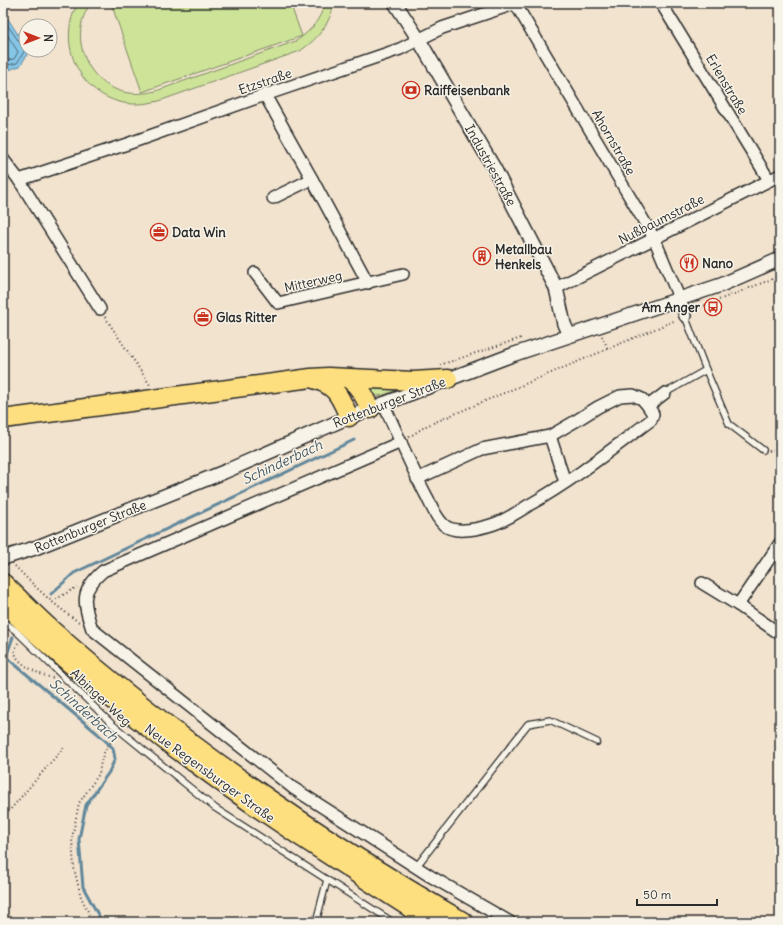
<svg xmlns="http://www.w3.org/2000/svg" width="783" height="925" viewBox="0 0 783 925" font-family="Delius,sans-serif">
  <style>
    .green { fill: #cde398; stroke: #7c8762 }
    .water { fill: #85c5e6; stroke: #61879b }
    .lines { fill: none; stroke-linecap: round; stroke-linejoin: round }
    .shore { stroke: #4f6976; stroke-width: 1 }
    .stream { stroke: #61879b; stroke-width: 3 }
    .service-casing { stroke: #2b2b2b; stroke-width: 8 }
    .minor-casing { stroke: #2b2b2b; stroke-width: 14 }
    .tertiary-casing { stroke: #2b2b2b; stroke-width: 16 }
    .trunk-casing { stroke: #2b2b2b; stroke-width: 21 }
    .path { stroke: #2b2b2b; stroke-width: 2; stroke-dasharray: 1 3; stroke-linecap: butt }
    .service { stroke: #f7f3e8; stroke-width: 5.5 }
    .minor { stroke: #f7f3e8; stroke-width: 11 }
    .tertiary { stroke: #f7f3e8; stroke-width: 13 }
    .trunk { stroke: #fedf80; stroke-width: 18 }
    .tertiary-bridge-casing { stroke: #2b2b2b; stroke-width: 16; stroke-linecap: butt }
    .tertiary-bridge { stroke: #f7f3e8; stroke-width: 13 }
    .labels { text-anchor: middle; stroke-width: 3; stroke-linejoin: round; paint-order: stroke }
    .street-label { font-size: 13px; fill: #2b2b2b; stroke: #f7f3e8 }
    .poi-label { font-size: 13px; font-weight: bold; fill: #2b2b2b; stroke: #f7f3e8; text-anchor: start }
    .water-label { font-size: 14px; font-style: italic; fill: #465963; stroke: #f7f3e8 }
  </style>
  <rect width="100%" height="100%" fill="#f2e3cf"/>
  <filter id="ink" filterUnits="userSpaceOnUse"><feTurbulence type="fractalNoise" baseFrequency=".025" numOctaves="2"/><feDisplacementMap in="SourceGraphic" scale="8" xChannelSelector="R" yChannelSelector="G"/><feConvolveMatrix kernelMatrix="1 2 1 2 8 2 1 2 1" color-interpolation-filters="sRGB"/></filter>
  <g filter="url(#ink)">
    <g class="green">
      <path d="M78 3H91C69 32 83 77 117 90 130 95 143 94 156 91L296 41C311 31 320 20 325 3H334C330 24 318 39 300 51L159 101C145 104 131 106 116 101 76 88 57 40 78 3Z"/>
      <path d="M111 3H290L302 36 142 92Z"/>
      <path d="M367 386 400 388C391 392 381 398 371 395Z"/>
    </g>
    <path class="water" d="M3 11 26 47V50H28L29 52 20 66 6 71 3 69Z"/>
    <g class="lines">
      <g class="shore">
        <path d="M3 19 25 50 17 63 3 66"/>
        <path d="M3 28 18 52 14 59 3 61"/>
      </g>
      <g class="stream">
        <path d="M51 594 74 573 354 440"/>
        <path d="M13 637 6 657 97 733 113 748 115 759 109 772 86 805 79 839 83 887 102 922"/>
      </g>
      <defs>
        <g id="service">
          <path d="M706 370 729 424 763 450"/>
          <path d="M665 393 706 370 685 316"/>
          <path d="M3 621 16 631 113 725 215 808 393 922"/>
          <path d="M416 867 528 724 550 720 597 742"/>
          <path d="M316 922 327 880"/>
        </g>
        <g id="minor">
          <path d="M515 3 654 238 680 300 685 316"/>
          <path d="M661 3 769 180"/>
          <path d="M265 95 312 179 368 283"/>
          <path d="M3 159 19 180 100 309"/>
          <path d="M19 180 130 143 265 95 400 49 442 28 517 3"/>
          <path d="M273 198 312 179"/>
          <path d="M255 273 278 303 403 274"/>
          <path d="M556 288 780 175"/>
          <path d="M383 403C398 435 411 467 427 497 432 507 436 518 444 525 455 535 482 528 494 524 506 520 518 512 529 505 572 481 611 450 651 420L653 414 648 406 665 393"/>
          <path d="M550 436 565 482"/>
          <path d="M401 442 103 571C80 591 83 602 92 629L293 788 430 876 510 922"/>
          <path d="M417 479 482 449 550 436 574 422 598 407 620 396 633 395 642 399 648 406"/>
          <path d="M780 543 738 605 780 634"/>
          <path d="M702 583 738 605"/>
        </g>
        <g id="tertiary">
          <path d="M395 3 419 40 494 168 556 288 564 324 569 335"/>
          <path d="M35 548 224 472 349 417 512 355 721 285 780 259"/>
        </g>
        <g id="trunk">
          <path d="M348 378C360 387 364 396 370 409"/>
          <path d="M314 379C336 385 340 397 349 417"/>
          <path d="M3 419 311 378 328 377 413 381 448 379"/>
          <path d="M3 583C20 599 36 616 53 631 179 742 319 838 464 922"/>
          <path d="M3 603C107 702 223 788 344 865 373 884 403 904 433 922"/>
        </g>
      </defs>
      <use href="#service" class="service-casing"/>
      <use href="#minor" class="minor-casing"/>
      <use href="#tertiary" class="tertiary-casing"/>
      <use href="#trunk" class="trunk-casing"/>
      <g class="path">
        <path d="M693 310 780 276"/>
        <path d="M105 317 150 385"/>
        <path d="M602 336 608 349"/>
        <path d="M440 365 521 338"/>
        <path d="M409 437 426 426 676 320"/>
        <path d="M769 451 780 449"/>
        <path d="M15 566C34 586 56 607 79 622"/>
        <path d="M56 599 77 587"/>
        <path d="M18 643C17 645 15 649 15 652 16 664 42 676 53 678"/>
        <path d="M3 818 65 746"/>
        <path d="M93 922 81 897 74 868 72 838 79 803 99 774 101 761 105 750 112 741V734"/>
      </g>
      <use href="#service" class="service"/>
      <use href="#minor" class="minor"/>
      <use href="#tertiary" class="tertiary"/>
      <use href="#trunk" class="trunk"/>
      <defs>
        <path id="tertiary-bridge" d="M3 558 35 548"/>
      </defs>
      <use href="#tertiary-bridge" class="tertiary-bridge-casing"/>
      <use href="#tertiary-bridge" class="tertiary-bridge"/>
    </g>
  </g>
  <defs>
    <symbol id="bank-ring" viewBox="-11 -11 22 22"><circle r="9.5" fill="#f7f3e8" stroke="#c8321e" stroke-width="1.5"/><path d="M-6-4H6V4H-6ZM0-2.3a2.3 2.3 0 1 0 0 4.6a2.3 2.3 0 1 0 0-4.6Z" fill="#c8321e"/></symbol>
    <symbol id="office-ring" viewBox="-11 -11 22 22"><circle r="9.5" fill="#f7f3e8" stroke="#c8321e" stroke-width="1.5"/><path d="M-6-3h4V-5.5h4V-3h4V5H-6ZM-1-4.5V-3h2v-1.5ZM-6 0V1H6V0Z" fill="#c8321e"/></symbol>
    <symbol id="building-ring" viewBox="-11 -11 22 22"><circle r="9.5" fill="#f7f3e8" stroke="#c8321e" stroke-width="1.5"/><path d="M-4-6H4V6H1V3H-1V6H-4ZM-2.5-4.3h1.7v1.8h-1.7ZM.8-4.3h1.7v1.8H.8ZM-2.5-1h1.7V.8h-1.7ZM.8-1h1.7V.8H.8Z" fill="#c8321e"/></symbol>
    <symbol id="restaurant-ring" viewBox="-11 -11 22 22"><circle r="9.5" fill="#f7f3e8" stroke="#c8321e" stroke-width="1.5"/><path d="M-5-6h1v4h1v-4h1v4h1v-4h1v5L-1.5 .5V6h-2V.5L-5-1ZM5-6V6H3V1.5H1.5Q1.5-4 5-6Z" fill="#c8321e"/></symbol>
    <symbol id="bus-ring" viewBox="-11 -11 22 22"><circle r="9.5" fill="#f7f3e8" stroke="#c8321e" stroke-width="1.5"/><path d="M-5-6H5V4H4V6H2V4H-2V6H-4V4H-5ZM-3.5-4V0h7V-4ZM-3.5 1.2v1.5H-2V1.2ZM2 1.2v1.5H3.5V1.2Z" fill="#c8321e"/></symbol>
  </defs>
  <g fill-rule="evenodd">
    <use href="#bank-ring" x="401" y="80" width="20" height="20"/>
    <use href="#office-ring" x="149" y="222" width="20" height="20"/>
    <use href="#building-ring" x="472" y="246" width="20" height="20"/>
    <use href="#restaurant-ring" x="679" y="253" width="20" height="20"/>
    <use href="#bus-ring" x="703" y="297" width="20" height="20"/>
    <use href="#office-ring" x="193" y="307" width="20" height="20"/>
  </g>
  <g class="labels">
    <g class="street-label">
      <text transform="translate(265 81) rotate(-19)" y="5">Etzstraße</text>
      <text transform="translate(727 84) rotate(59)" y="5">Erlenstraße</text>
      <text transform="translate(614 142) rotate(60)" y="5">Ahornstraße</text>
      <text transform="translate(491 165) rotate(61)" y="5">Industriestraße</text>
      <text transform="translate(661 219) rotate(-27)" y="5">Nußbaumstraße</text>
      <text transform="translate(313 281) rotate(-13)" y="5">Mitterweg</text>
      <text transform="translate(389 402) rotate(-21)" y="5">Rottenburger Straße</text>
      <text transform="translate(90 526) rotate(-22)" y="5">Rottenburger Straße</text>
      <text transform="translate(101 697) rotate(43)" y="5">Albinger Weg</text>
      <text transform="translate(210 773) rotate(36)" y="5">Neue Regensburger Straße</text>
    </g>
    <g class="poi-label">
      <text x="424" y="95">Raiffeisenbank</text>
      <text x="172" y="237">Data Win</text>
      <text x="495" y="254">Metallbau<tspan x="495" dy="15">Henkels</tspan></text>
      <text x="702" y="268">Nano</text>
      <text x="700" y="312" text-anchor="end">Am Anger</text>
      <text x="216" y="322">Glas Ritter</text>
    </g>
    <g class="water-label">
      <text transform="translate(282 462) rotate(-25)" y="5">Schinderbach</text>
      <text transform="translate(84 710) rotate(42)" y="5">Schinderbach</text>
    </g>
  </g>
  <rect width="783" height="925" fill="none" stroke="#f7f3e8" stroke-width="16"/>
  <rect x="8" y="8" width="767" height="909" fill="none" stroke="#2b2b2b" stroke-width="1.5" filter="url(#ink)"/>
  <g transform="translate(38 38) rotate(90)"><circle r="19" fill="#f7f3e8" stroke="#a5a39c"/>
  <path d="M0-3L7 15L0 10L-7 15Z" fill="#c8321e"/>
  <text y="-6" font-size="11" font-weight="bold" text-anchor="middle" fill="#2b2b2b">N</text>
  </g>
  <path d="M637 899v6h80v-6" fill="none" stroke="#2b2b2b" stroke-width="2"/>
  <text x="643" y="899" font-size="12" fill="#2b2b2b" stroke="#f7f3e8" stroke-width="3" paint-order="stroke">50 m</text>
</svg>
